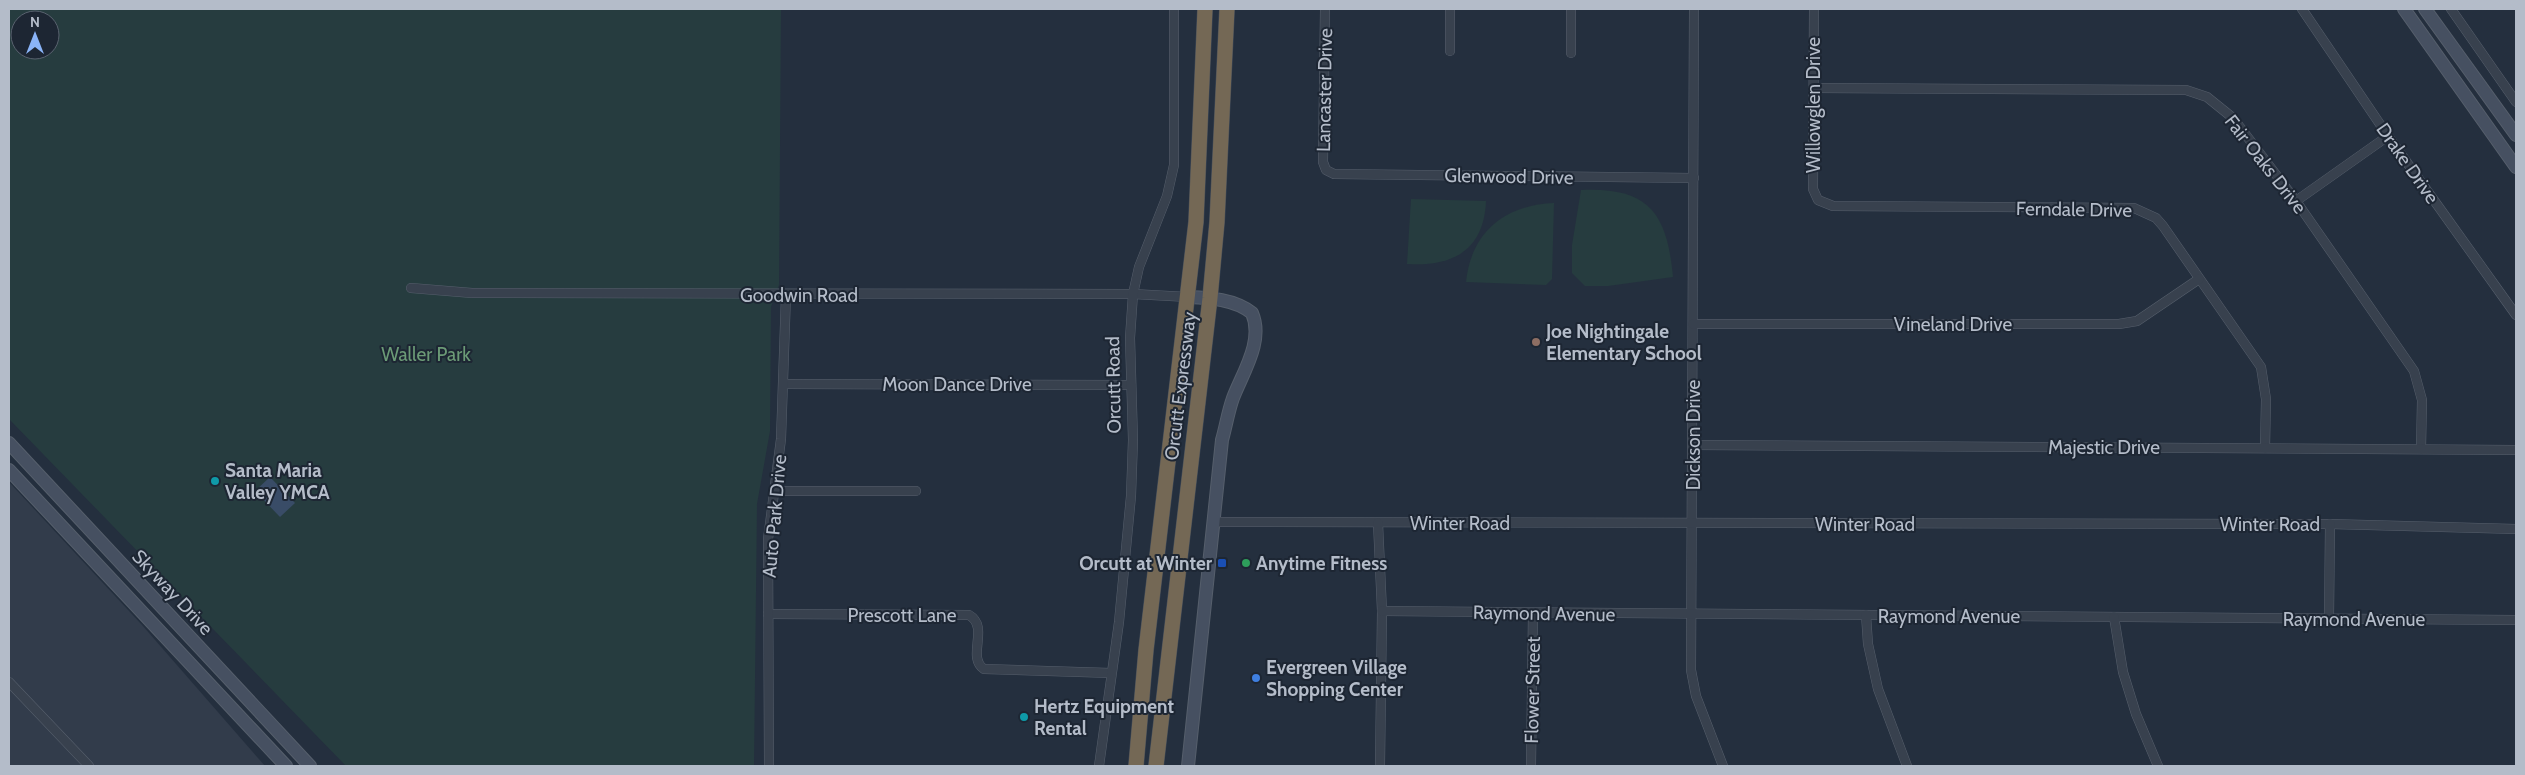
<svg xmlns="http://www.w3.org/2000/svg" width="2525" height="775" viewBox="0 0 2525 775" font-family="Cabin,sans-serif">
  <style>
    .airport { fill: #323c4b }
    .green { fill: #263c3f; fill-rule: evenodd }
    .water { fill: #394c67 }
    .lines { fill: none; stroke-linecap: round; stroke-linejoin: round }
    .street-casing { stroke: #565f6c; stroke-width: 10 }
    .secondary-casing { stroke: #565f6c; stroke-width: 14 }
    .highway-casing { stroke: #434c59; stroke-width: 16 }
    .street { stroke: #38414e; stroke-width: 9 }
    .secondary { stroke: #465061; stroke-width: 12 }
    .highway { stroke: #746855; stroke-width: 15 }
    .education-dot { fill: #8d6e63; stroke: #1d2633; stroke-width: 2 }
    .culture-dot { fill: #0f9aa8; stroke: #1d2633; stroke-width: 2 }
    .transit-dot { fill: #1a4fb4; stroke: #1d2633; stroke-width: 2 }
    .leisure-dot { fill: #2e9e5b; stroke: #1d2633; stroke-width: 2 }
    .shop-dot { fill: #3f7fe0; stroke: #1d2633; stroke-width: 2 }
    .labels { text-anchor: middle; stroke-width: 4; stroke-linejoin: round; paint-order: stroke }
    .street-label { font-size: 19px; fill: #b4bcc9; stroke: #1d2633 }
    .poi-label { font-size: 19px; font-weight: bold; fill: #b4bcc9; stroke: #1d2633; text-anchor: start }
    .park-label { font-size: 19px; fill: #6b9a76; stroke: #1d2633 }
  </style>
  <rect width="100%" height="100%" fill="#242f3e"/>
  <path class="airport" d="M9 482 142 625 265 766H9Z"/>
  <g class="green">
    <path d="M9 9H781L779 285 771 307 770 431 757 504 754 766H346L9 419ZM20 20H50V50H20Z"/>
    <path d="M1581 190C1648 187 1667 212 1673 277L1608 286H1585L1572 273V245Z"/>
    <path d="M1411 199 1486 201C1484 250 1453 267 1407 264Z"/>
    <path d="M1554 203 1552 279 1546 285 1466 282C1471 232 1505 205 1554 203Z"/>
  </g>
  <path class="water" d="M270 477 295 503 280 517 255 491Z"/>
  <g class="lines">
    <defs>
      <g id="street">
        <path d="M1325 9 1323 162 1326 170 1334 174 1694 178"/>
        <path d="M1571 9V53"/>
        <path d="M1694 9 1691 670 1696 696 1723 766"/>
        <path d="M1814 9 1813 189 1818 200 1833 206 2134 208 2156 218 2163 226 2261 367 2266 399 2265 448"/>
        <path d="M2302 9 2388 136 2516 315"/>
        <path d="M2451 9 2516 102"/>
        <path d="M1450 51V9"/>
        <path d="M1814 88 2186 90 2207 97 2233 118 2296 201 2414 371 2422 400 2421 449"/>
        <path d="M2296 201 2388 136"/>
        <path d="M411 288 472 293 1133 294 1188 297"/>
        <path d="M1693 324H2119L2137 321 2199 279"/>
        <path d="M784 384 1131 385"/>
        <path d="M1693 445 2516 450"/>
        <path d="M774 491H916"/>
        <path d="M1214 522 2330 524 2516 529"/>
        <path d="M1378 523 1382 611 1380 766"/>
        <path d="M1382 611 2516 620"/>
        <path d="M768 614 969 615C990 627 966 657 984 669L1111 673"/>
        <path d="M1866 615 1868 644 1878 689 1907 766"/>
        <path d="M2114 617 2123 672 2136 714 2158 766"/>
        <path d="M2329 619 2330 524"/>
        <path d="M9 682 89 766"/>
        <path d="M769 766 768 539 781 439 786 295"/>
        <path d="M1099 766 1119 622 1131 496 1133 440 1130 338 1133 294 1139 267 1167 196 1174 165V9"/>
        <path d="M1531 766 1533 613"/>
      </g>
      <g id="secondary">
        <path d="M2404 9 2516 167"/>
        <path d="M2425 9 2516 135"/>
        <path d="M1188 297C1210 298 1234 299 1252 313 1264 341 1243 372 1233 398 1228 412 1226 426 1222 440L1188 766"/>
        <path d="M9 443 310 766"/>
        <path d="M9 470 286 766"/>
      </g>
      <g id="highway">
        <path d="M1136 766 1146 650 1196 222 1205 9"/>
        <path d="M1156 766 1210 298 1217 222 1227 9"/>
      </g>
    </defs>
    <use href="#street" class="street-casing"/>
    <use href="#secondary" class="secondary-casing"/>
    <use href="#highway" class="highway-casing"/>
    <use href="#street" class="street"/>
    <use href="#secondary" class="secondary"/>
    <use href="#highway" class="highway"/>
  </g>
  <circle class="education-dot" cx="1536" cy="342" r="5"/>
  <g class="culture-dot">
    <circle cx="215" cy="481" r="5"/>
    <circle cx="1024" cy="717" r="5"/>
  </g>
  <rect class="transit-dot" x="1217" y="558" width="10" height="10" rx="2.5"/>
  <circle class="leisure-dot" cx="1246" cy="563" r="5"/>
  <circle class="shop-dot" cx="1256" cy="678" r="5"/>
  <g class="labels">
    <g class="street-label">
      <text transform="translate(1324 90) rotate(-89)" y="7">Lancaster Drive</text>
      <text transform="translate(1813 105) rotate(-90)" y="7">Willowglen Drive</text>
      <text transform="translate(2408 163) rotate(55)" y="7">Drake Drive</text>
      <text transform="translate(2266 164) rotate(52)" y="7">Fair Oaks Drive</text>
      <text transform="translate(1509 176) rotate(1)" y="7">Glenwood Drive</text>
      <text transform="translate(2074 209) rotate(1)" y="7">Ferndale Drive</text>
      <text x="799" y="302">Goodwin Road</text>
      <text x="1953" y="331">Vineland Drive</text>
      <text x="957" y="391">Moon Dance Drive</text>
      <text transform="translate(1113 385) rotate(-91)" y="7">Orcutt Road</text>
      <text transform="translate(1180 386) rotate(-83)" y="7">Orcutt Expressway</text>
      <text transform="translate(1693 435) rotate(-90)" y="7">Dickson Drive</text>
      <text x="2104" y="454">Majestic Drive</text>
      <text transform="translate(774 516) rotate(-85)" y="7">Auto Park Drive</text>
      <text x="1460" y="530">Winter Road</text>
      <text x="1865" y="531">Winter Road</text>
      <text x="2270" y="531">Winter Road</text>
      <text transform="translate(173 592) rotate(47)" y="7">Skyway Drive</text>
      <text transform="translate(1544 613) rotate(1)" y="7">Raymond Avenue</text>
      <text x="902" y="622">Prescott Lane</text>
      <text x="1949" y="623">Raymond Avenue</text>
      <text x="2354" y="626">Raymond Avenue</text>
      <text transform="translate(1532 690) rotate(-89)" y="7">Flower Street</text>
    </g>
    <g class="poi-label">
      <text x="1546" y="338">Joe Nightingale<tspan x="1546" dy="22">Elementary School</tspan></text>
      <text x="225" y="477">Santa Maria<tspan x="225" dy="22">Valley YMCA</tspan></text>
      <text x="1212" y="570" text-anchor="end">Orcutt at Winter</text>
      <text x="1256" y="570">Anytime Fitness</text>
      <text x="1266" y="674">Evergreen Village<tspan x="1266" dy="22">Shopping Center</tspan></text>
      <text x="1034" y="713">Hertz Equipment<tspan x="1034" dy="22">Rental</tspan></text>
    </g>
    <g class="park-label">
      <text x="426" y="361">Waller Park</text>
    </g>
  </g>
  <rect width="2525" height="775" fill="none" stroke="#b4bcc9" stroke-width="20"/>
  <g transform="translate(35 35)"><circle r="24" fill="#1d2633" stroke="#59626f"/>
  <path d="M0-4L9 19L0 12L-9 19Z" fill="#8ab4f8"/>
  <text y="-8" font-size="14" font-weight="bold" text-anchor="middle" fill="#b4bcc9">N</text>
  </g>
</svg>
